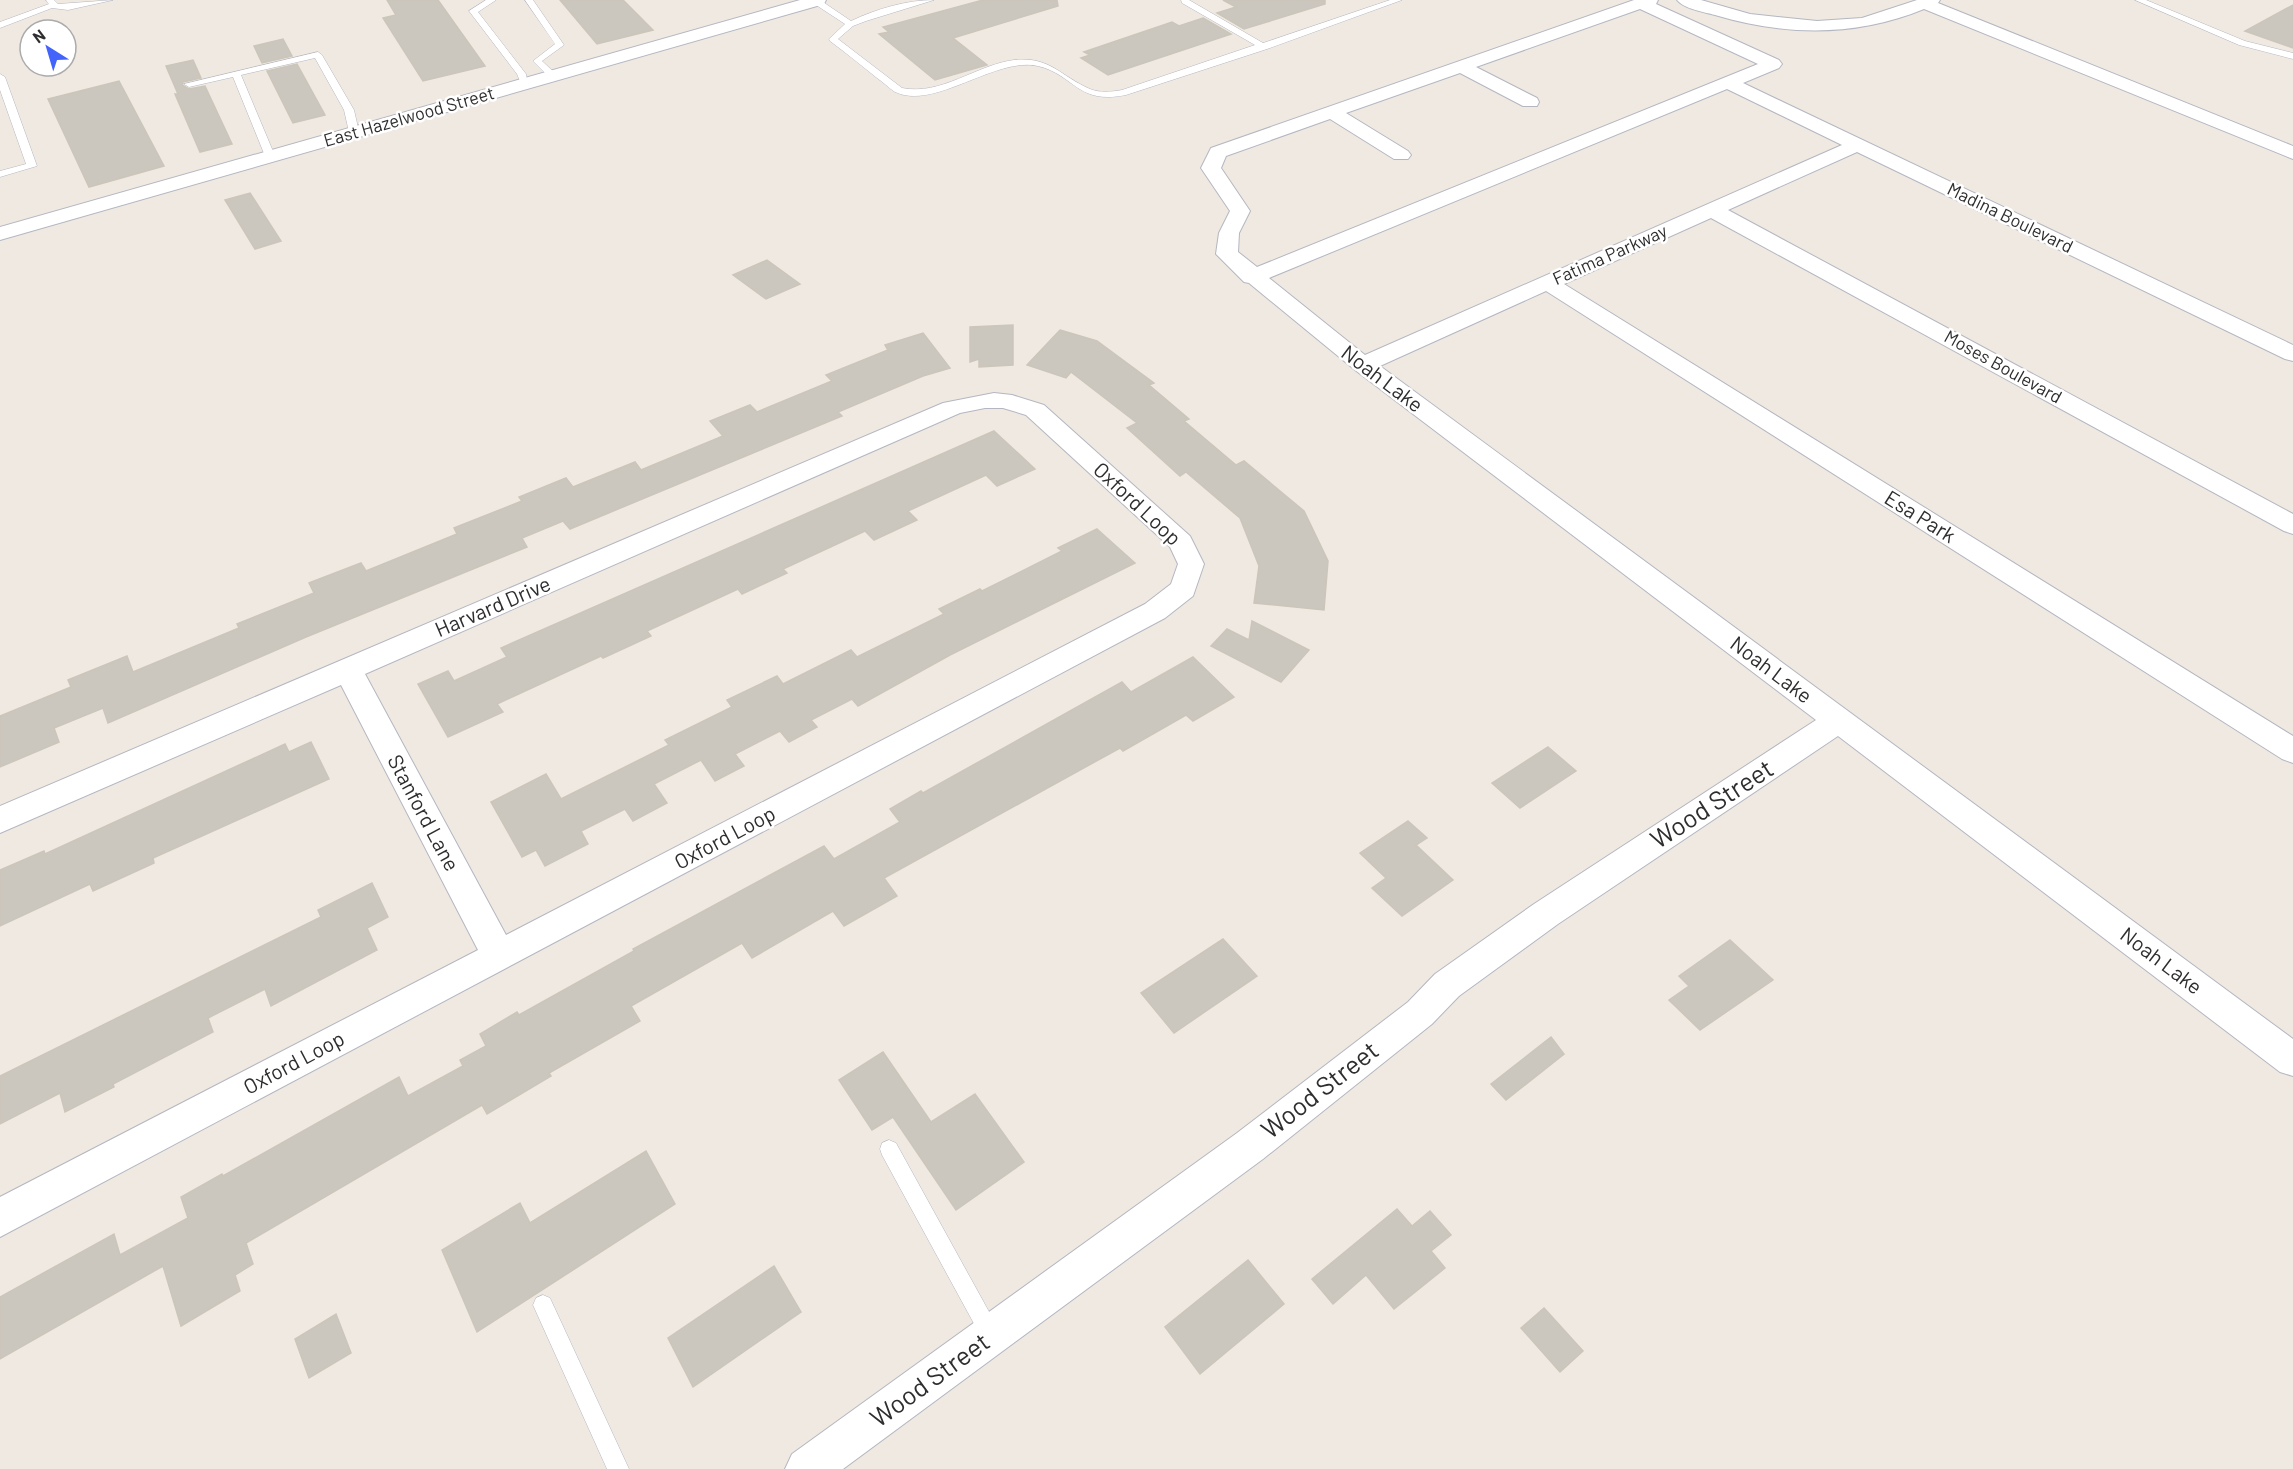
<svg xmlns="http://www.w3.org/2000/svg" width="2293" height="1469" viewBox="0 0 2293 1469" font-family="Barlow,sans-serif">
  <style>
    .building { fill: #cbc7bf; stroke: #cbc5ba; stroke-width: 1.5 }
    .lines { fill: none; stroke-linecap: round; stroke-linejoin: round }
    .service-casing { stroke: #b4b7c1; stroke-width: 1 }
    .minor-casing { stroke: #b4b7c1; stroke-width: 2 }
    .service { fill: #fff; fill-rule: evenodd }
    .minor { fill: #fff; fill-rule: evenodd }
    .labels { text-anchor: middle; stroke-width: 5; stroke-linejoin: round; paint-order: stroke }
    .far-street-label { font-size: 18px; fill: #2e2e2e; stroke: #fff }
    .street-label { font-size: 21px; fill: #2e2e2e; stroke: #fff }
    .near-street-label { font-size: 26px; fill: #2e2e2e; stroke: #fff }
  </style>
  <rect width="100%" height="100%" fill="#efe9e1"/>
  <g class="building">
    <path d="M387 0H438L485 66 423 81 383 18 396 15Z"/>
    <path d="M560 0H623L653 30 597 44Z"/>
    <path d="M983 0H1057L1058 6 953 38 987 65 935 80 879 34 889 32 883 27Z"/>
    <path d="M1223 0H1325V4L1244 29 1217 13 1236 7Z"/>
    <path d="M2293 5V48L2245 31Z"/>
    <path d="M1203 18 1231 34 1108 75 1081 58 1090 55 1084 52 1172 22 1179 26Z"/>
    <path d="M283 39 292 56 262 63 254 46Z"/>
    <path d="M193 60 201 78 183 82 182 85 189 89 205 86 232 144 200 152 175 94H178L166 66Z"/>
    <path d="M297 64 325 115 293 123 267 71Z"/>
    <path d="M119 81 164 166 89 187 48 99Z"/>
    <path d="M250 193 281 241 255 249 225 200Z"/>
    <path d="M767 260 800 284 766 299 733 275Z"/>
    <path d="M1013 325V365L979 367V359L970 362V327Z"/>
    <path d="M1060 330 1097 341 1154 383 1149 385 1189 419 1184 421 1236 465 1244 461 1304 511 1328 561 1324 610 1254 603 1259 566 1240 518 1186 472 1180 476 1127 428 1137 423 1071 372 1066 378 1027 365Z"/>
    <path d="M923 333 950 368 923 376 838 412 842 416 570 529 563 521 522 538 527 547 306 637 108 723 103 708 54 728 59 742 0 767V716L71 687 68 680 127 656 133 672 239 628 237 624 314 593 309 583 361 563 366 571 457 534 454 528 522 501 519 497 566 478 573 487 635 462 641 470 723 436 710 421 750 405 757 412 832 381 826 375 888 350 885 345Z"/>
    <path d="M994 431 1035 469 997 486 986 475 908 511 917 520 874 540 865 531 783 569 787 573 742 594 738 589 647 631 651 636 603 658 601 656 497 704 503 712 448 737 418 684 448 671 454 681 507 657 501 648Z"/>
    <path d="M1097 529 1135 563 950 655 858 706 852 699 811 720 817 727 789 742 780 731 735 754 744 766 715 781 701 760 654 784 667 803 633 821 625 809 581 831 588 844 545 866 536 850 522 857 491 802 546 774 561 799 669 745 665 740 732 707 727 700 777 676 783 684 851 650 857 657 944 614 939 609 980 589 982 591 1062 551 1058 548Z"/>
    <path d="M1252 621 1309 650 1281 682 1211 646 1227 629 1249 640Z"/>
    <path d="M1193 657 1234 697 1193 721 1186 715 1123 751 1120 748 884 878 897 896 844 926 833 911 752 958 742 943 631 1006 640 1021 549 1073 551 1076 487 1114 482 1105 246 1243 253 1264 235 1275 240 1291 181 1326 163 1266 0 1359V1297L114 1234 120 1255 188 1218 181 1197 222 1174 223 1176 399 1077 408 1096 463 1066 460 1060 486 1046 480 1034 517 1012 519 1015 634 951 633 949 824 846 834 859 900 822 890 809 921 791 923 793 1122 682 1131 692Z"/>
    <path d="M311 742 329 779 153 858 154 863 93 891 90 884 0 926V870L44 851 45 854 285 744 289 752Z"/>
    <path d="M1548 747 1576 771 1520 808 1492 783Z"/>
    <path d="M1408 821 1427 838 1416 845 1453 880 1402 916 1372 888 1386 878 1360 853Z"/>
    <path d="M372 883 388 917 367 928 377 950 271 1006 265 989 208 1018 213 1032 113 1084 114 1087 65 1112 60 1093 0 1124V1076L321 917 318 910Z"/>
    <path d="M1223 939 1257 976 1174 1033 1141 993Z"/>
    <path d="M1730 940 1773 980 1700 1030 1669 1000 1689 986 1679 976Z"/>
    <path d="M1551 1037 1564 1054 1506 1100 1491 1084Z"/>
    <path d="M883 1052 931 1122 975 1094 1024 1162 956 1210 893 1117 872 1130 839 1080Z"/>
    <path d="M646 1151 675 1204 477 1332 442 1250 520 1203 530 1223Z"/>
    <path d="M1397 1209 1412 1226 1430 1211 1451 1235 1431 1251 1445 1268 1394 1309 1366 1275 1333 1304 1312 1279Z"/>
    <path d="M1248 1260 1284 1304 1200 1374 1165 1327Z"/>
    <path d="M774 1266 801 1312 693 1387 668 1338Z"/>
    <path d="M1544 1308 1583 1351 1560 1372 1521 1328Z"/>
    <path d="M336 1314 351 1353 309 1378 295 1339Z"/>
  </g>
  <g class="lines">
    <defs>
      <g id="service">
        <path d="M46 0H54L58 4 113 0 68 10 52 8 0 28V22L49 4Z"/>
        <path d="M486 0H496L478 12 526 74 528 86H522L517 74 469 11Z"/>
        <path d="M525 0H533L564 45 542 61 556 74V78H550L533 61 555 44Z"/>
        <path d="M812 0H820L851 21C876 9 907 0 934 0L866 21 853 26 838 39 902 88C941 96 976 65 1014 60 1050 56 1060 76 1090 89 1100 93 1111 92 1122 90L1255 45 1182 3 1181 0H1189L1263 43 1390 0H1402L1267 49 1126 95C1077 105 1075 75 1038 66 996 56 934 111 895 92 889 88 883 82 877 78 861 65 846 53 830 41L829 39 845 24 813 3Z"/>
        <path d="M2135 0H2146L2245 41 2293 53V59L2239 45Z"/>
        <path d="M318 52 322 55 354 110 359 132 354 135 349 132 344 110 315 58 241 75 275 156 270 159 265 156 233 77 189 87 184 84Z"/>
        <path d="M0 74 5 77 37 166 0 177V171L26 164 0 90Z"/>
        <path d="M889 1140 896 1143 998 1328 1001 1335 998 1342 991 1345 984 1342 882 1155 880 1149 882 1143Z"/>
        <path d="M543 1295 550 1298 629 1469H607L533 1305 536 1298Z"/>
      </g>
      <g id="minor">
        <path d="M800 0H826L824 4 0 240V227Z"/>
        <path d="M1634 0H1658L1656 4 1779 60 1782 64 1779 68 1743 83 2293 345V361L2285 359 1857 152 1728 210 2293 514V534L2284 531 1711 218 1564 284 2293 736V763L2282 759 1546 291 1380 366 2293 1039V1076L2280 1072 1838 736 1558 924 1459 996 1432 1024 1263 1159 843 1469H785L792 1454 1237 1133 1408 1002 1435 974 1534 904 1816 720 1355 370 1249 283 1244 282 1216 254 1219 233 1230 211 1201 168 1211 148ZM1640 9 1758 64 1257 267 1238 252 1239 233 1250 211 1221 168 1226 156 1330 119 1394 159H1408L1411 155 1408 151 1346 113 1460 73 1523 106H1537L1539 102 1537 98 1476 67ZM1727 89 1842 145 1365 355 1269 278Z"/>
        <path d="M1677 0H1701L1750 14 1817 21 1862 18 1917 0H1940L1938 3 2293 146V159L1924 9C1856 37 1785 36 1715 15 1704 12 1684 9 1677 0Z"/>
        <path d="M994 393 1012 395 1044 405 1190 536 1204 564 1193 596 1165 618 0 1237V1197L478 950 341 685 0 833V806L943 403ZM985 408H1003L1026 415 1170 547 1178 564 1171 584 1145 604 506 935 365 674 960 413Z"/>
      </g>
    </defs>
    <use href="#service" class="service-casing"/>
    <use href="#minor" class="minor-casing"/>
    <use href="#service" class="service"/>
    <use href="#minor" class="minor"/>
  </g>
  <g class="labels">
    <g class="far-street-label">
      <text transform="translate(409 117) rotate(-16)" y="6">East Hazelwood Street</text>
      <text transform="translate(2010 218) rotate(26)" y="6">Madina Boulevard</text>
      <text transform="translate(1610 255) rotate(-24)" y="6">Fatima Parkway</text>
      <text transform="translate(2003 367) rotate(29)" y="6">Moses Boulevard</text>
    </g>
    <g class="street-label">
      <text transform="translate(1382 379) rotate(37)" y="7">Noah Lake</text>
      <text transform="translate(1137 504) rotate(43)" y="7">Oxford Loop</text>
      <text transform="translate(1920 517) rotate(32)" y="7">Esa Park</text>
      <text transform="translate(493 607) rotate(-23)" y="7">Harvard Drive</text>
      <text transform="translate(1771 670) rotate(37)" y="7">Noah Lake</text>
      <text transform="translate(423 813) rotate(62)" y="7">Stanford Lane</text>
      <text transform="translate(725 838) rotate(-28)" y="7">Oxford Loop</text>
      <text transform="translate(2161 961) rotate(37)" y="7">Noah Lake</text>
      <text transform="translate(294 1063) rotate(-28)" y="7">Oxford Loop</text>
    </g>
    <g class="near-street-label">
      <text transform="translate(1712 804) rotate(-33)" y="9">Wood Street</text>
      <text transform="translate(1320 1090) rotate(-38)" y="9">Wood Street</text>
      <text transform="translate(930 1380) rotate(-36)" y="9">Wood Street</text>
    </g>
  </g>
  <g transform="translate(48 48) rotate(323)"><circle r="28" fill="#ffffff" stroke="#ababab" stroke-width="1.5"/>
  <path d="M0-4.5L10 22L0 15L-10 22Z" fill="#4264fb"/>
  <text y="-9" font-size="16" font-weight="bold" text-anchor="middle" fill="#2e2e2e">N</text>
  </g>
</svg>
